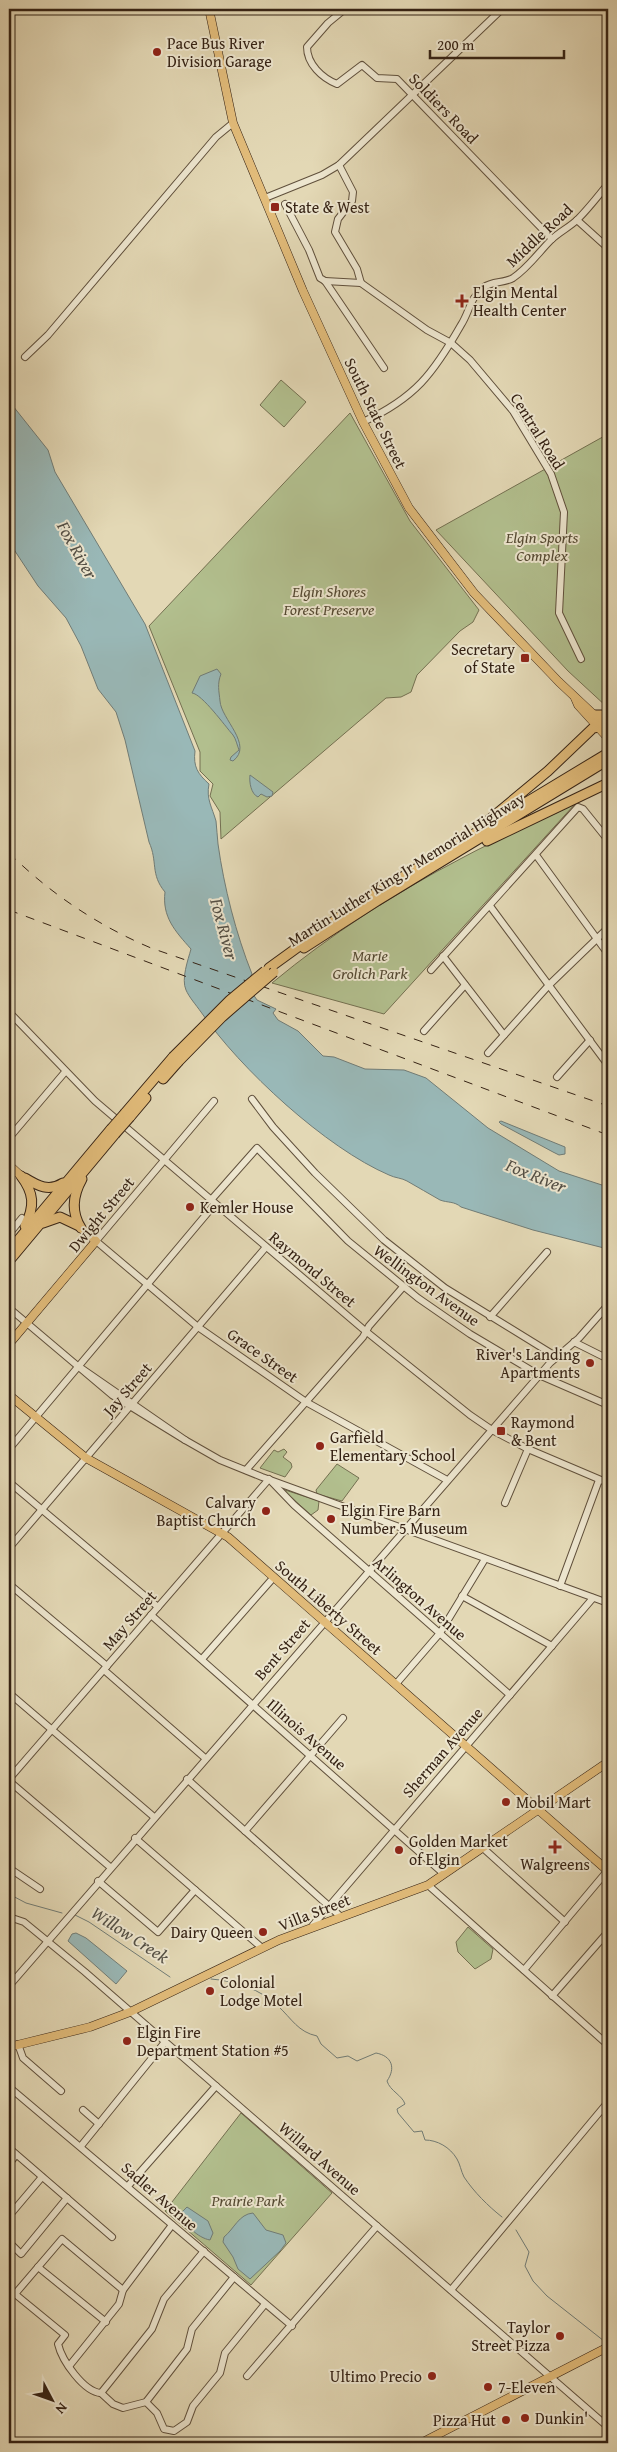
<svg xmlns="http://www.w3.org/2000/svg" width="617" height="2452" viewBox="0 0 617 2452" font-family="'Gentium Book Plus',serif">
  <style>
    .green { fill: #b2bf8e; stroke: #747051 }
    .water { fill: #99b8b7; stroke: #717c76 }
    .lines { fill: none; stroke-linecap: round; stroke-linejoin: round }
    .stream { stroke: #717c76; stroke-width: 1 }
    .minor-casing { stroke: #60503c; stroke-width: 8 }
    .major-casing { stroke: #352214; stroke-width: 9 }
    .highway-casing { stroke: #352214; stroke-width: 11 }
    .minor { stroke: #ede6cf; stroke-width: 6 }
    .major { stroke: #e2bc7a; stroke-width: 8 }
    .highway { stroke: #e2bc7a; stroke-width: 9 }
    .rail { stroke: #352214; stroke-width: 1; stroke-dasharray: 9 9; stroke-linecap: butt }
    .highway-bridge-casing { stroke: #352214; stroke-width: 11; stroke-linecap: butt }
    .highway-bridge { stroke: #e2bc7a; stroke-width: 9 }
    .poi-dot { fill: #8f2418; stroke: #ede6cf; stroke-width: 2 }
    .labels { text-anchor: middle; stroke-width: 4; stroke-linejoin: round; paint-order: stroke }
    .poi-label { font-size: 16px; fill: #352214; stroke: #ede6cf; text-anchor: start }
    .street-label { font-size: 16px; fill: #352214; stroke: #ede6cf }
    .park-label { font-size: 16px; font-style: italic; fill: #544932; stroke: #ede6cf }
    .water-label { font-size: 18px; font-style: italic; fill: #534f45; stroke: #ede6cf }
  </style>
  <rect width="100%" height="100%" fill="#e3d8b5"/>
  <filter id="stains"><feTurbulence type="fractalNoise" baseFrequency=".004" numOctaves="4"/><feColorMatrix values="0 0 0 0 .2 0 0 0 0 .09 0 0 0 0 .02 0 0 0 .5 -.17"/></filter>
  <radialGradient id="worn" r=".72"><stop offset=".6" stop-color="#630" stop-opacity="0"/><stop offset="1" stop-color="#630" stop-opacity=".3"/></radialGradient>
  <g class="green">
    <path d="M281 380 306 402 284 427 260 405Z"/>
    <path d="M350 413 410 521 479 610 473 622 460 631 417 675 411 692 401 697 386 698 221 839 220 812 210 796 213 784 200 771V752L149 626Z"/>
    <path d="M608 434V706L607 707 568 671 436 530Z"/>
    <path d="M575 804 384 1014 272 983C331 934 395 893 462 858 499 838 538 822 575 804Z"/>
    <path d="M284 1449 287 1452 283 1457 291 1463 292 1467 285 1477 260 1468 274 1450 278 1452Z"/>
    <path d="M337 1464 359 1478 342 1501 317 1494 316 1490Z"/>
    <path d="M282 1489 319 1501 318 1510 311 1515Z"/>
    <path d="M468 1927 493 1949 491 1959 475 1969 458 1952 456 1942Z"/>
    <path d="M241 2113 332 2193 251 2285 165 2211Z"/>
  </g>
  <g class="water">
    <path d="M9 401 48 450 55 472 145 624 195 751C193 767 198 774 209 784 206 799 212 807 216 821 217 829 217 836 218 844 224 887 236 934 252 974L246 984 257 1000 276 1009 273 1013 278 1020 298 1031 323 1056 334 1057 365 1069 404 1070 426 1078 488 1128 559 1171 608 1187V1249L533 1230 461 1207C454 1201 448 1203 440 1200 429 1194 418 1187 407 1181 402 1178 395 1178 389 1175 326 1148 240 1069 201 1012 196 1005 189 997 186 990 181 979 188 960 191 949 175 931 162 917 165 892 150 874 158 862 149 842L125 740 116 712 98 689 81 646 66 618 38 586 9 542Z"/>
    <path d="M217 669 221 674C217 684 219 691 220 701 221 719 254 745 233 761L230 760 231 757 239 750C237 745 236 739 233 735 225 726 202 694 192 693L200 676Z"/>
    <path d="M250 775 273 792 272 796 267 797 261 794 258 797C251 794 249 782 250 775Z"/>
    <path d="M501 1121 565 1147V1154L559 1155 553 1152 501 1124 499 1122Z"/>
    <path d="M76 1933 86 1938 127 1971 116 1984 68 1941 72 1934Z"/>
    <path d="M187 2207 208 2221 213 2233 210 2240C198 2238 183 2224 182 2212Z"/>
    <path d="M253 2213 266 2230 283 2235 286 2243 280 2251 250 2279 238 2269 233 2257 223 2242 224 2237C234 2229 239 2214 253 2213Z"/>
  </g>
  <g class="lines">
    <g class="stream">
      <path d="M9 1894 26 1903 62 1913"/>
      <path d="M75 1915 89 1922 170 1977"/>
      <path d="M211 1979C236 1981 260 1989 278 2006 292 2019 298 2032 317 2036L321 2044 337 2058 348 2056 357 2061 376 2053C392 2056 396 2068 387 2081 390 2091 402 2095 405 2104L397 2109 398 2113 414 2132 422 2131 425 2140C437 2140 450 2147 457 2159 460 2164 461 2171 464 2177 474 2192 488 2206 502 2217"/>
      <path d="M516 2230 529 2252 525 2266 533 2281 547 2296 604 2341"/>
    </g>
    <defs>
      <g id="minor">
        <path d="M345 9 328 23 307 47C307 64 322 78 337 84L362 65 377 78 397 79 552 239"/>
        <path d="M339 165 353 192 352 201 338 219 335 232 357 269 361 283"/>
        <path d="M265 198 322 175 339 165 502 9"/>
        <path d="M285 204 309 250 320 278 325 281 384 368"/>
        <path d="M577 220 608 248"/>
        <path d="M325 281 361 283 427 330 451 343 470 360 513 411 551 474 564 512 559 613 581 659"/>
        <path d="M25 357 48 335 216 137 233 123"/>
        <path d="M363 422C415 398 433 374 461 325 470 311 469 299 484 287 492 281 505 283 513 278 528 268 539 252 551 240 559 232 570 227 578 219 589 208 598 196 608 184"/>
        <path d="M536 855 608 954"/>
        <path d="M490 906 608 1065"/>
        <path d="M443 956 504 1035"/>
        <path d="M431 970 578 807 583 809 608 840"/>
        <path d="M9 1012 95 1101 363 1329 470 1415 492 1430 528 1449 608 1483"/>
        <path d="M424 1031 465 985"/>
        <path d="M488 1053 549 985 608 928"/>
        <path d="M557 1077 590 1040"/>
        <path d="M252 1099 273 1127 315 1173 384 1240 445 1288 557 1357"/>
        <path d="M214 1101 96 1241 198 1327 306 1402 447 1480"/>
        <path d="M9 1138 65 1072"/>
        <path d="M211 1200 257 1148 348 1241 418 1298 470 1334 539 1375 608 1405"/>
        <path d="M9 1234 22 1218"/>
        <path d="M9 1308 112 1395 185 1440 78 1366"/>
        <path d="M490 1317 547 1252"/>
        <path d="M574 1342 608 1359"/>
        <path d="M185 1440 220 1460 262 1477 608 1603"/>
        <path d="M9 1449 215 1204"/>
        <path d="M246 1470 363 1337 369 1326 403 1287"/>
        <path d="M9 1482 158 1607"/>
        <path d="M505 1503 528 1449"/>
        <path d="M9 1548 266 1247"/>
        <path d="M9 1584 107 1666"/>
        <path d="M560 1586 599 1480"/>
        <path d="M462 1596 552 1646"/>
        <path d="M151 1615 444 1874"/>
        <path d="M202 1659 274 1577"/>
        <path d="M104 1670 205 1758"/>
        <path d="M396 1684 440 1633 485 1559"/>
        <path d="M9 1693 154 1817"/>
        <path d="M9 1779 269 1479 294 1505 510 1695"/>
        <path d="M187 1779 340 1916"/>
        <path d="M9 1781 110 1867"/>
        <path d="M245 1831 343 1718"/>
        <path d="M135 1838 261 1947"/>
        <path d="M483 1848 565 1922"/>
        <path d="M9 1868 40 1889"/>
        <path d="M98 1881 158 1932 195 1890"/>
        <path d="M428 1885 608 2045"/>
        <path d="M9 1917 24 1922 85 1972 608 2427"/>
        <path d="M313 1925 593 1598"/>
        <path d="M524 1970 608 1870"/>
        <path d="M9 1986 550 1363 579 1338 608 1305"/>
        <path d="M552 1996 607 1933"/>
        <path d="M18 2044 23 2058 61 2091"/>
        <path d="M9 2087 292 2326"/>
        <path d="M83 2110 99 2124"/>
        <path d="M81 2146 165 2042"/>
        <path d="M9 2148 112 2237"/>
        <path d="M9 2164 16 2155"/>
        <path d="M128 2186 216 2086"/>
        <path d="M9 2216 42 2177"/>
        <path d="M9 2242 21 2254 67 2198"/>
        <path d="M38 2267 106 2322"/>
        <path d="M451 2290 608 2102"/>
        <path d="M70 2365 119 2304 123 2290 172 2225"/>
        <path d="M247 2376 377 2226"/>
        <path d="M101 2393C84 2392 62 2361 58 2344L65 2335 15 2294 62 2239 123 2290"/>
        <path d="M101 2393 113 2404 123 2408 146 2402 187 2349 192 2329 234 2277"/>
        <path d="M101 2393 152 2329 164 2299 204 2251"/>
        <path d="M146 2402 157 2413 164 2429 174 2431 187 2422 193 2406 220 2373 225 2353 265 2304"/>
      </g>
      <g id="major">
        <path d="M209 9 233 123 303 291 363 422 409 508 474 593 559 682 608 728"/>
        <path d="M575 698 578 705 608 738"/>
        <path d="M9 1165 21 1176"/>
        <path d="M9 1344 96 1241 81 1228"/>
        <path d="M9 1395 86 1458 228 1537 608 1871"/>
        <path d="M9 2047 90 2027 130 2012 279 1940 428 1885 608 1762"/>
        <path d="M421 2443 608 2347"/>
      </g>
      <g id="highway">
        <path d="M595 715H608"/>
        <path d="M489 820 548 771 593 728 606 726 608 722"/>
        <path d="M487 841 608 783"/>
        <path d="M304 948 377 901 608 760"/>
        <path d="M269 968 356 905 608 753"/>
        <path d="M163 1079 178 1062"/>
        <path d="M125 1113 173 1057"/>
        <path d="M130 1117 146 1098"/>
        <path d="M21 1176C34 1193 35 1206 25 1226"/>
        <path d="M25 1178C38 1186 49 1192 63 1183"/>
        <path d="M43 1223 60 1217 79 1226"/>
        <path d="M81 1228C71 1212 73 1195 82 1179"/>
        <path d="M9 1251 111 1129"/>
        <path d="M9 1261 115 1134"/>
      </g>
    </defs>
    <use href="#minor" class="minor-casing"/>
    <use href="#major" class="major-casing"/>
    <use href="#highway" class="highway-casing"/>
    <use href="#minor" class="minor"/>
    <use href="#major" class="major"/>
    <use href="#highway" class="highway"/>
    <g class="rail">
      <path d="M9 853C51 894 97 925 151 948L608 1106"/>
      <path d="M9 910 608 1135"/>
    </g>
    <defs>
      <g id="highway-bridge">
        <path d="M173 1057 230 1000 265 971"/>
        <path d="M178 1062 222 1017 274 972"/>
        <path d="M111 1129 125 1113"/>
        <path d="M115 1134 130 1117"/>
      </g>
    </defs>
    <use href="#highway-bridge" class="highway-bridge-casing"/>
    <use href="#highway-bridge" class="highway-bridge"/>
  </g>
  <g class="poi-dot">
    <circle cx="157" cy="52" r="5"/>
    <rect x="270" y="202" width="10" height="10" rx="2.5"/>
    <path d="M459.5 293.5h5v5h5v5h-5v5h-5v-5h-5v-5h5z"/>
    <rect x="520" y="653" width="10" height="10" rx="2.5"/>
    <circle cx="190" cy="1207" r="5"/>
    <circle cx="590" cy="1363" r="5"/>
    <rect x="496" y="1426" width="10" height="10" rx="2.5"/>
    <circle cx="320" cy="1446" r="5"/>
    <circle cx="266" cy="1511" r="5"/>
    <circle cx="331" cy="1519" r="5"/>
    <circle cx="506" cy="1802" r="5"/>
    <path d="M552.5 1839.5h5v5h5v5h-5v5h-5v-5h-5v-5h5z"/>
    <circle cx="399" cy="1850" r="5"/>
    <circle cx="263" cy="1932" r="5"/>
    <circle cx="210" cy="1991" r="5"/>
    <circle cx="127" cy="2041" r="5"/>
    <circle cx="560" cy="2336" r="5"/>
    <circle cx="432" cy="2376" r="5"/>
    <circle cx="488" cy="2387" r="5"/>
    <circle cx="525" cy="2418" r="5"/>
    <circle cx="506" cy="2420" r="5"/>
  </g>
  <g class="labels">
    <g class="poi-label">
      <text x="167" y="49">Pace Bus River<tspan x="167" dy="18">Division Garage</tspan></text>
      <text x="285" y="213">State &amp; West</text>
      <text x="473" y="298">Elgin Mental<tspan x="473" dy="18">Health Center</tspan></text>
      <text x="515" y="655" text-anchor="end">Secretary<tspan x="515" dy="18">of State</tspan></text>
      <text x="200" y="1213">Kemler House</text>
      <text x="580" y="1360" text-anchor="end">River's Landing<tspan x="580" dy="18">Apartments</tspan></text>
      <text x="511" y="1428">Raymond<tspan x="511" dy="18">&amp; Bent</tspan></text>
      <text x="330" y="1443">Garfield<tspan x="330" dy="18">Elementary School</tspan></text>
      <text x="256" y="1508" text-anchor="end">Calvary<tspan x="256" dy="18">Baptist Church</tspan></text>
      <text x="341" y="1516">Elgin Fire Barn<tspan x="341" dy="18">Number 5 Museum</tspan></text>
      <text x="516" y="1808">Mobil Mart</text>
      <text x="409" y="1847">Golden Market<tspan x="409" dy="18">of Elgin</tspan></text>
      <text x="555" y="1870" text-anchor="middle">Walgreens</text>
      <text x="253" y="1938" text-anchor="end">Dairy Queen</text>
      <text x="220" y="1988">Colonial<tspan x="220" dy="18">Lodge Motel</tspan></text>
      <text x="137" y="2038">Elgin Fire<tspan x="137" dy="18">Department Station #5</tspan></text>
      <text x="550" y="2333" text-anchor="end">Taylor<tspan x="550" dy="18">Street Pizza</tspan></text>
      <text x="422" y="2382" text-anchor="end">Ultimo Precio</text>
      <text x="498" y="2393">7-Eleven</text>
      <text x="535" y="2424">Dunkin'</text>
      <text x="496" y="2426" text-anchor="end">Pizza Hut</text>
    </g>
    <g class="street-label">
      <text transform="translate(444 108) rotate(46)" y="6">Soldiers Road</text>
      <text transform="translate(539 235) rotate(-43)" y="6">Middle Road</text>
      <text transform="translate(376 413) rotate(64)" y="6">South State Street</text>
      <text transform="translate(538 431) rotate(58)" y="6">Central Road</text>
      <text transform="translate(406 869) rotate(-32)" y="6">Martin Luther King Jr Memorial Highway</text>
      <text transform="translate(101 1214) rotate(-50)" y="6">Dwight Street</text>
      <text transform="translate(313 1269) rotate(40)" y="6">Raymond Street</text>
      <text transform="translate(427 1285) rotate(36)" y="6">Wellington Avenue</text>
      <text transform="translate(263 1355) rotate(35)" y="6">Grace Street</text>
      <text transform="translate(127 1389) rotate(-49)" y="6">Jay Street</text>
      <text transform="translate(420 1598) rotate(41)" y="6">Arlington Avenue</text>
      <text transform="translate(329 1607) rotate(41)" y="6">South Liberty Street</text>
      <text transform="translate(129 1620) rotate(-49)" y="6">May Street</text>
      <text transform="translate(282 1649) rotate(-49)" y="6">Bent Street</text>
      <text transform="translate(307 1734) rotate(41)" y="6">Illinois Avenue</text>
      <text transform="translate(442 1752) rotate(-49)" y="6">Sherman Avenue</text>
      <text transform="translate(314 1912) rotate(-21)" y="6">Villa Street</text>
      <text transform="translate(320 2158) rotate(41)" y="6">Willard Avenue</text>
      <text transform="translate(160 2196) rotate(41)" y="6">Sadler Avenue</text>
    </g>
    <g class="park-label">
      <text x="542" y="543">Elgin Sports<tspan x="542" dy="18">Complex</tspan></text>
      <text x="329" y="597">Elgin Shores<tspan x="329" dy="18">Forest Preserve</tspan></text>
      <text x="370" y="961">Marie<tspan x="370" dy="18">Grolich Park</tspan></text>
      <text x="248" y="2206">Prairie Park</text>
    </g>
    <g class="water-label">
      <text transform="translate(77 550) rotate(61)" y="6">Fox River</text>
      <text transform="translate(224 929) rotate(75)" y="6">Fox River</text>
      <text transform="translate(536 1176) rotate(22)" y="6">Fox River</text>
      <text transform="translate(130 1935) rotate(33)" y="6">Willow Creek</text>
    </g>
  </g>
  <rect width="617" height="2452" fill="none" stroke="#e3d8b5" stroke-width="30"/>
  <rect x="10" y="10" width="597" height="2432" fill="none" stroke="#352214" stroke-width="2.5"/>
  <rect x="15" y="15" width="587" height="2422" fill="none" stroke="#352214"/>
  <g transform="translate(52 2400) rotate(131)" stroke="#ede6cf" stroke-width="4" paint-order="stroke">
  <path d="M0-4L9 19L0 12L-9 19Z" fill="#352214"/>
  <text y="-8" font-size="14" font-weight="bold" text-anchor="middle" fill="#352214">N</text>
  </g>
  <path d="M430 50v8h134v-8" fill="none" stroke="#352214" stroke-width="2.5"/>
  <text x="437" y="50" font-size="15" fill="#352214" stroke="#ede6cf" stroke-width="4" paint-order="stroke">200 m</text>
  <rect width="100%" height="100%" filter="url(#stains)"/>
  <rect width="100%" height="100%" fill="url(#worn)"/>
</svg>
